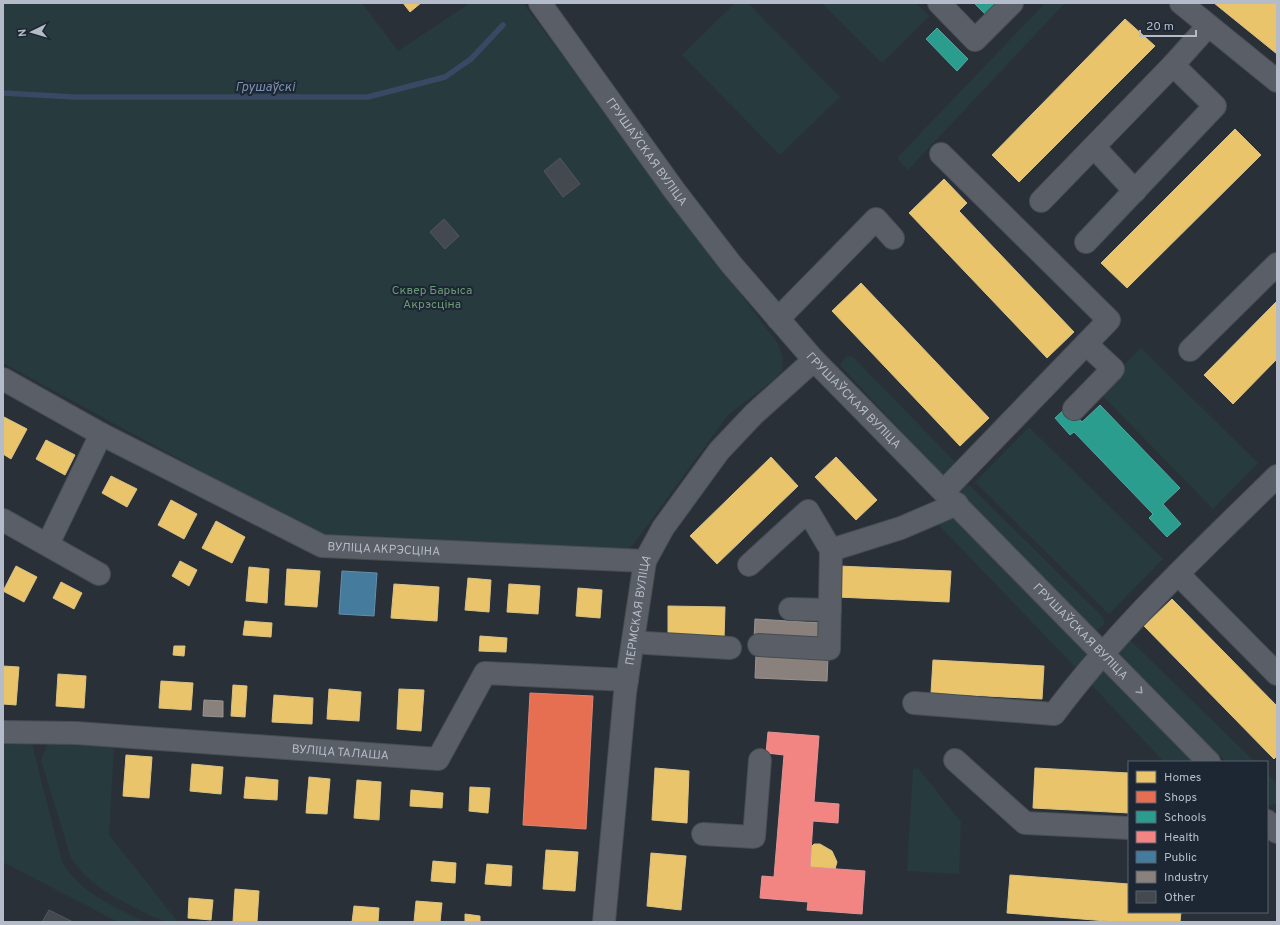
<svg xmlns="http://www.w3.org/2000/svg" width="1280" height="925" viewBox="0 0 1280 925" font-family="Overpass,sans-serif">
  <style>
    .green { fill: #273a3e }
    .homes { fill: #e9c46a; stroke: #d9c286 }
    .shops { fill: #e76f51; stroke: #d88675 }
    .schools { fill: #2a9d8f; stroke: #53a6a0 }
    .health { fill: #f28482; stroke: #df9597 }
    .public { fill: #457b9d; stroke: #668eaa }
    .industry { fill: #8a817c; stroke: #979393 }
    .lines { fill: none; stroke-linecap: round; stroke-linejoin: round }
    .stream { stroke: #384963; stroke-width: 5.5 }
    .building { fill: #444950; stroke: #52575f }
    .minor-casing { stroke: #484c53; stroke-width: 24 }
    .minor { stroke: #5a5e66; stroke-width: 22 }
    .oneway { stroke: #a2a9b5 }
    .labels { text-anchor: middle; stroke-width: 4; stroke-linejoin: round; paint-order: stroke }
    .street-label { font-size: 12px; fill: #b4bcc9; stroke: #1d2633 }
    .park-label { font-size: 12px; fill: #6b9a76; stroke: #1d2633 }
    .water-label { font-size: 13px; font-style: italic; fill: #7c92b1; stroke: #1d2633 }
  </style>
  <rect width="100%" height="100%" fill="#2a3038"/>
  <g class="green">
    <path d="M3 3H362L398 51 470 3H523L778 344 783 358 782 371 775 379 728 415 633 545 626 550 326 539 3 363Z"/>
    <path d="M735 3H748L840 97 780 155 682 55Z"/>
    <path d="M822 3H916L929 16 882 63Z"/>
    <path d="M1045 3H1065L908 170 897 158Z"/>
    <path d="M1141 348 1258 463 1213 509 1098 391Z"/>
    <path d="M846 356 853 357 959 466 947 481 840 365Z"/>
    <path d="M1029 427 1163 559 1109 614 975 482Z"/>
    <path d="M959 484 970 486 1103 617 1105 624 1095 632 956 493Z"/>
    <path d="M954 511 1081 645 1086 653 1082 664 1075 667 934 520Z"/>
    <path d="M1129 639 1255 762H1226L1118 652Z"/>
    <path d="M1101 663 1195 762H1164L1086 679Z"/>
    <path d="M3 740H31L62 862C80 893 114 906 145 922H118L3 862Z"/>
    <path d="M51 743 114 748 109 835 178 922C161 922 152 916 137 909 110 895 89 884 71 858L41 760 47 746Z"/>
    <path d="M918 768 961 822 959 874 907 871 913 769Z"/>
    <path d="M1267 774 1277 784V803L1271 806 1267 803Z"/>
  </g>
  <g class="homes">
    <path d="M403 3H421L410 12Z"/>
    <path d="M1214 3H1277V54L1230 16Z"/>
    <path d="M1125 19 1155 46 1019 182 992 155Z"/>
    <path d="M1235 129 1261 155 1127 288 1101 263Z"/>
    <path d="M944 179 967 203 959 211 1074 332 1047 358 909 213Z"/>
    <path d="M861 283 989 418 960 446 832 311Z"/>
    <path d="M1277 301V359L1233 404 1204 375Z"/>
    <path d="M4 417 27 429 11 459 3 454Z"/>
    <path d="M46 440 75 455 65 475 36 459Z"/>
    <path d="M771 457 798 486 717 564 690 536Z"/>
    <path d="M836 457 877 500 856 520 815 477Z"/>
    <path d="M111 476 137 489 127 507 102 493Z"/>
    <path d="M171 500 197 514 184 539 158 525Z"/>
    <path d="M216 521 245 537 232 563 202 548Z"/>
    <path d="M180 561 197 570 189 586 172 576Z"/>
    <path d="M16 566 37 577 24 602 3 591Z"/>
    <path d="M839 566 951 571 949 602 837 597Z"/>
    <path d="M249 567 269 569 267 603 246 601Z"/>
    <path d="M287 569 320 571 317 607 285 605Z"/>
    <path d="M468 578 491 580 489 612 465 610Z"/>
    <path d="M61 582 82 593 74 609 53 598Z"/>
    <path d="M394 584 439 587 437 621 391 618Z"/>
    <path d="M509 584 540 586 538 614 507 612Z"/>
    <path d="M578 588 602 590 600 618 576 616Z"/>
    <path d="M1172 599 1277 706V756L1274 759 1144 626Z"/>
    <path d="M668 606 725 607 724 639 668 638Z"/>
    <path d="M245 621 272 623 271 637 243 635Z"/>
    <path d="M480 636 507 638 506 652 479 651Z"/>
    <path d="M174 646H185L184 656 173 655Z"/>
    <path d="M933 660 1044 666 1042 699 931 693Z"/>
    <path d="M3 666 19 667 16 705 3 704Z"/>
    <path d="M58 674 86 676 84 708 56 706Z"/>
    <path d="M161 681 193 683 191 710 159 708Z"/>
    <path d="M233 685 247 686 245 717 231 716Z"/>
    <path d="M329 689 361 692 359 721 327 719Z"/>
    <path d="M399 689 424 690 421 731 397 729Z"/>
    <path d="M274 695 313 698 312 724 272 722Z"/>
    <path d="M126 755 152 757 149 798 123 796Z"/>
    <path d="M192 764 223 767 221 794 190 791Z"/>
    <path d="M655 768 689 771 687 823 652 820Z"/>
    <path d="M1035 768 1129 773V813L1033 808Z"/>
    <path d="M246 777 278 780 277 800 244 798Z"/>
    <path d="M309 777 330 779 327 814 306 813Z"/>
    <path d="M357 780 381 782 379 820 354 818Z"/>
    <path d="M470 787 490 788 488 813 469 811Z"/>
    <path d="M411 790 443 793 442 808 410 806Z"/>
    <path d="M814 844H820L832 851 837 862 835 869 810 867 811 847Z"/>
    <path d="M546 850 578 852 575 891 543 889Z"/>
    <path d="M651 853 686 856 681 910 647 906Z"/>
    <path d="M433 861 456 863 455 883 431 881Z"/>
    <path d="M487 864 512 866 511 886 485 884Z"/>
    <path d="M1010 875 1129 884V912H1181L1180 922H1119L1007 913Z"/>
    <path d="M235 889 259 891 257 922H233Z"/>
    <path d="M189 898 213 900 211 920 188 918Z"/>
    <path d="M416 901 442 903 440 922H414Z"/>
    <path d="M354 906 379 908 378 922H352Z"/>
    <path d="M465 914 480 916V922H465Z"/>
  </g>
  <path class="shops" d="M530 693 593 696 586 829 523 825Z"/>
  <g class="schools">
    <path d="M974 3H997L985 14Z"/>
    <path d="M937 28 968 59 957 71 926 39Z"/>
    <path d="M1100 405 1180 488 1163 504 1181 524 1167 537 1149 518 1153 514 1074 432 1070 435 1055 418 1068 406 1082 422Z"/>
  </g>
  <path class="health" d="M768 732 819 736 814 802 839 804 838 823 813 821 810 867 865 871 862 914 807 910 808 902 760 898 762 876 774 877 784 755 766 753Z"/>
  <path class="public" d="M342 571 377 573 374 616 339 614Z"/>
  <g class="industry">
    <path d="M755 619 821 623 820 642 754 639Z"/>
    <path d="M756 654 828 657 827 681 755 678Z"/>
    <path d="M204 700 223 701V717L203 716Z"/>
  </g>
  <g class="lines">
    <path class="stream" d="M3 93 74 97H368L445 77 471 59 503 25"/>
  </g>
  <g class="building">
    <path d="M560 158 580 184 563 197 544 171Z"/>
    <path d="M444 219 459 236 445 249 430 232Z"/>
    <path d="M49 910 73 922H42Z"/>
  </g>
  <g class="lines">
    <defs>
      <g id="minor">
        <path id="s1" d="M540 3 674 190 731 264 814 360 1209 762"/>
        <path d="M939 3 975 40 1012 3"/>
        <path d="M1181 3 1277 81"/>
        <path d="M1173 65 1208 26"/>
        <path d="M1094 147 1135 191"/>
        <path d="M941 154 1109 320 944 491"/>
        <path d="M1041 201 1173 65 1215 106 1086 242"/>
        <path d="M778 319 876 219 893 238"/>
        <path d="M1190 350 1277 264"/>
        <path id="s2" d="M3 379 101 434 322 546 645 561"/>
        <path d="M1074 409 1113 369 1086 344"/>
        <path d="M3 520 99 574"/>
        <path d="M48 544 101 434"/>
        <path d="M749 565 808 511 831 550 901 528 957 504"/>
        <path d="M1178 574 1277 674"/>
        <path d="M790 609 830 610"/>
        <path d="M646 643 730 648"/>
        <path d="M759 645 829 649 831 550"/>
        <path d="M914 703 1054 714C1119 627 1200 552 1277 476"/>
        <path id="s3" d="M3 732 76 733 438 759 485 673 627 680"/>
        <path d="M955 760 1025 823 1129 828"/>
        <path d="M1267 821 1277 832"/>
        <path d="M703 834 754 837 760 760"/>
        <path id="s4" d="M604 922 625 693 645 561 663 528 719 451 754 414 814 360"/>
      </g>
    </defs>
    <use href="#minor" class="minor-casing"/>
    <use href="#minor" class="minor"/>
  </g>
  <defs><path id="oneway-chevron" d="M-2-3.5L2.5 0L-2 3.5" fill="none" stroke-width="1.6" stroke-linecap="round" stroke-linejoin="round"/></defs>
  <use class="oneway" href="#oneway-chevron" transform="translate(1140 691) rotate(46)"/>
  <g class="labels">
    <g class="street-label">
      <text dy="4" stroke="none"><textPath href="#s1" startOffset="183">ГРУШАЎСКАЯ ВУЛІЦА</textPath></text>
      <text dy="4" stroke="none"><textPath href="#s1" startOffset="507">ГРУШАЎСКАЯ ВУЛІЦА</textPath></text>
      <text dy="4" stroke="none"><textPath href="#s2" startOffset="422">ВУЛІЦА АКРЭСЦІНА</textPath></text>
      <text dy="4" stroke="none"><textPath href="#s4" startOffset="314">ПЕРМСКАЯ ВУЛІЦА</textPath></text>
      <text dy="4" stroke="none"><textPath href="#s1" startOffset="831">ГРУШАЎСКАЯ ВУЛІЦА</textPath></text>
      <text dy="4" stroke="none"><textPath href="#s3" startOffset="338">ВУЛІЦА ТАЛАША</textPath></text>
    </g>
    <g class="park-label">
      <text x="432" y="294">Сквер Барыса<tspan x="432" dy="14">Акрэсціна</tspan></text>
    </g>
    <g class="water-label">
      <text x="265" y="91">Грушаўскі</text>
    </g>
  </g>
  <rect width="1280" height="925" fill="none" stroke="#b4bcc9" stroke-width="8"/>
  <rect x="1128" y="761" width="140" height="152" fill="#1d2633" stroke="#59626f"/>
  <rect x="1136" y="771" width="20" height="12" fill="#e9c46a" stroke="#59626f"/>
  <text x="1164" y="781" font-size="12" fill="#b4bcc9">Homes</text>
  <rect x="1136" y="791" width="20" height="12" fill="#e76f51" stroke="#59626f"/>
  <text x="1164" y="801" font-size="12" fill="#b4bcc9">Shops</text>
  <rect x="1136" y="811" width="20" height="12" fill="#2a9d8f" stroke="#59626f"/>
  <text x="1164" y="821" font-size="12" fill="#b4bcc9">Schools</text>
  <rect x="1136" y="831" width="20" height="12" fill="#f28482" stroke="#59626f"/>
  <text x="1164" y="841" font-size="12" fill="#b4bcc9">Health</text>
  <rect x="1136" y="851" width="20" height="12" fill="#457b9d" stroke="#59626f"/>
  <text x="1164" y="861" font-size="12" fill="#b4bcc9">Public</text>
  <rect x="1136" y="871" width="20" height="12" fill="#8a817c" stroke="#59626f"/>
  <text x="1164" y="881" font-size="12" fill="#b4bcc9">Industry</text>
  <rect x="1136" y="891" width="20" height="12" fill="#444950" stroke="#59626f"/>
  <text x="1164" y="901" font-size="12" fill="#b4bcc9">Other</text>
  <g transform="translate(32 32) rotate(265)" stroke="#1d2633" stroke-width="3" paint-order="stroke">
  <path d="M0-3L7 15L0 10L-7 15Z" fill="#b4bcc9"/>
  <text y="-6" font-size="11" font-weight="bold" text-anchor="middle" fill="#b4bcc9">N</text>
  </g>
  <path d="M1140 30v6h56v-6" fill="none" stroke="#b4bcc9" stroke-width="2"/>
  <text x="1146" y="30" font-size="12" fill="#b4bcc9" stroke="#1d2633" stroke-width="3" paint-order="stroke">20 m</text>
</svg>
